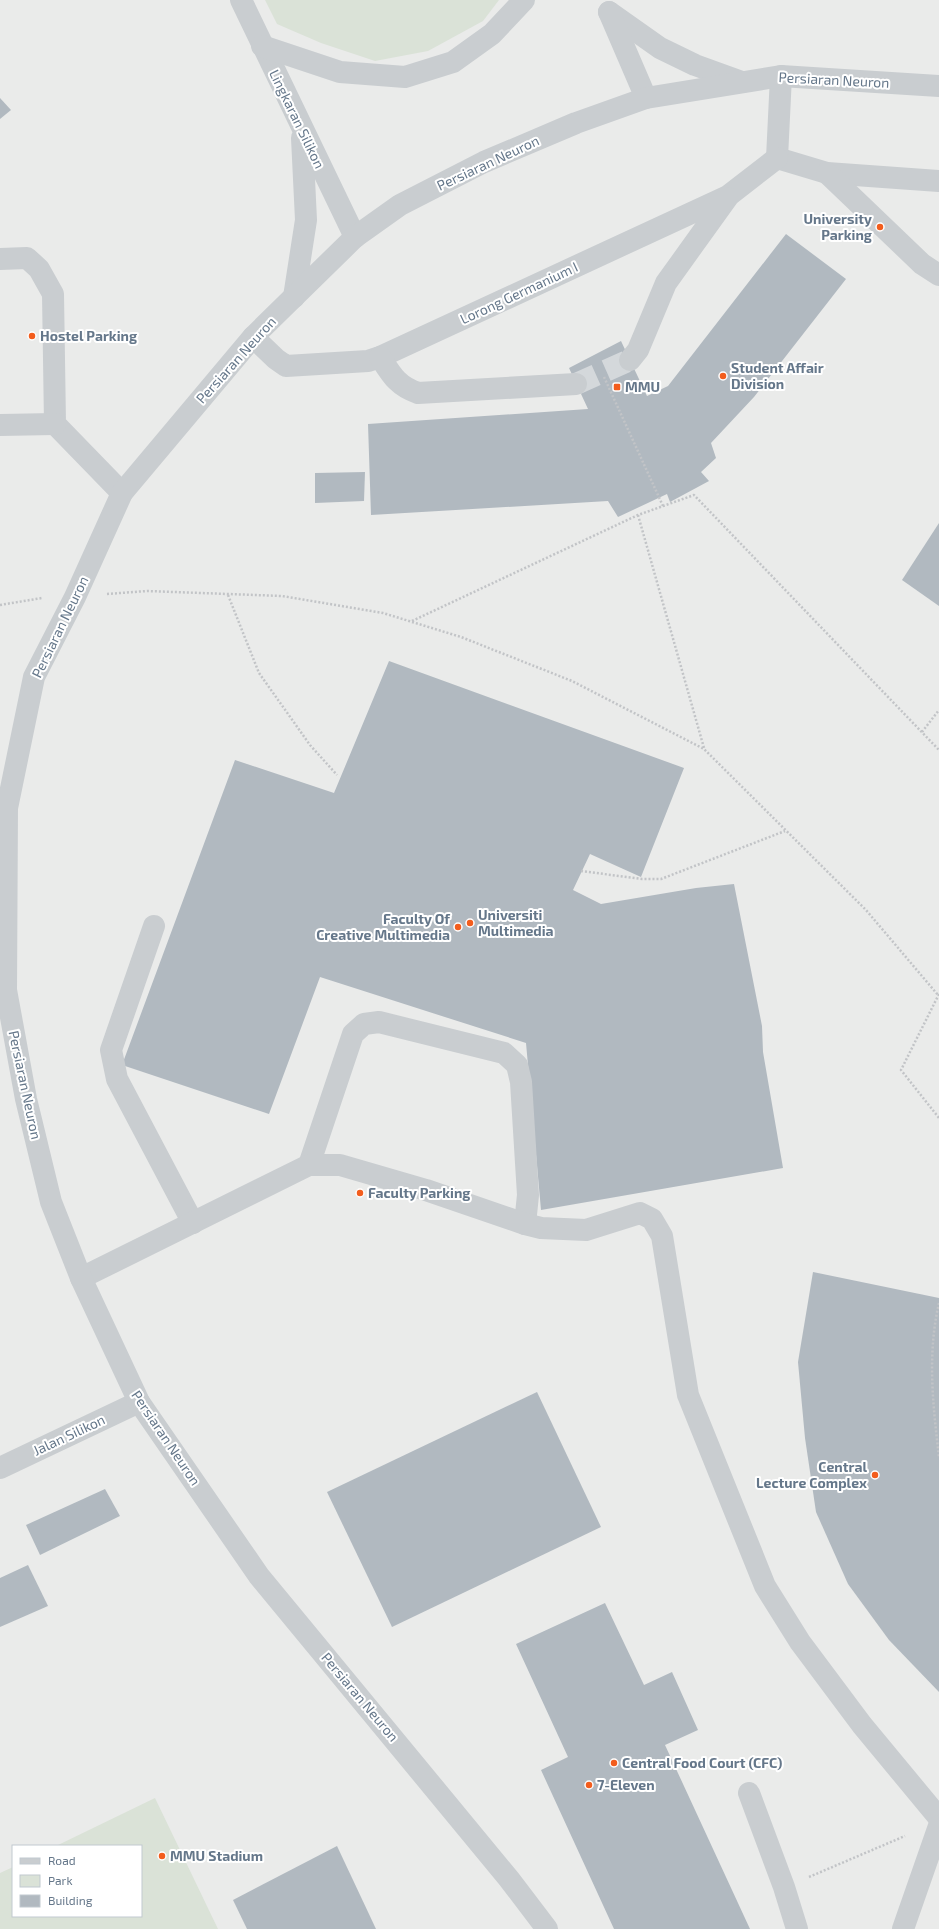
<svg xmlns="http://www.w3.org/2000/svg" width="939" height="1929" viewBox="0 0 939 1929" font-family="'Exo 2',sans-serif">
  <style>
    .built { fill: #eaebea; fill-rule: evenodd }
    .green { fill: #dae2d7 }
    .building { fill: #b1b9c0 }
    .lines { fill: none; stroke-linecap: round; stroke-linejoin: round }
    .minor-tunnel { stroke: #d4d8db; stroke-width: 22; stroke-dasharray: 22 11; stroke-linecap: butt }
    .path { stroke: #c2c4c7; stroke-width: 2.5; stroke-dasharray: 2 2; stroke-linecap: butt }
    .minor { stroke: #c9cdd0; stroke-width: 22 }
    .poi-dot { fill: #f35d1d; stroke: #fff; stroke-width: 1.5 }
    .labels { text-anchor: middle; stroke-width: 4; stroke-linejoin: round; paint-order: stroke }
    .street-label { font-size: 14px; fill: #65778a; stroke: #fff }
    .poi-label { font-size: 14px; font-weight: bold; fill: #65778a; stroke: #fff; text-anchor: start }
  </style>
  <rect width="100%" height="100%" fill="#f9f9f6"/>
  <path class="built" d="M0 0H939V1929H0ZM13 1846H141V1916H13Z"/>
  <g class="green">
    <path d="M265 0H499L483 21 428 51 375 61 321 43 277 24Z"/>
    <path d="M155 1798 218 1929H0V1873L13 1867V1916H141V1846H56Z"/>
  </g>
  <g class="building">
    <path d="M0 98 11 110 0 119Z"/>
    <path d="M786 234 846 279 754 397 711 443 716 458 701 472 709 481 670 502 667 494 618 517 608 501 371 515 368 424 588 409 569 368 621 341 647 396 668 386Z"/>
    <path d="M365 472 364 501 315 503V473Z"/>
    <path d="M939 523V606L902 580Z"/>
    <path d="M389 661 684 768 641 877 590 854 573 890 601 904 696 888 734 884 762 1026 763 1052 783 1168 541 1210 526 1043 320 977 269 1114 122 1065 235 760 334 793Z"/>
    <path d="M813 1272 939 1298V1692L889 1640 848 1584 816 1512 805 1438 798 1362Z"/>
    <path d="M537 1392 601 1527 392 1627 327 1492Z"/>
    <path d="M105 1489 120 1516 40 1555 26 1525Z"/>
    <path d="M28 1565 48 1606 0 1627V1578Z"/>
    <path d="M605 1603 644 1685 672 1672 698 1730 665 1745 750 1929H614L541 1770 568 1757 516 1644Z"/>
    <path d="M337 1846 376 1929H247L233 1900Z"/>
  </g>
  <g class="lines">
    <path class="minor-tunnel" d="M576 384 630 360"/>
    <g class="path">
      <path d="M604 377 663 506"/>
      <path d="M638 515 704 748"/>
      <path d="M107 594 147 591 282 596 383 613 461 637 572 681 704 749 866 910 938 995"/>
      <path d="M228 595 259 673 310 745 337 775"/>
      <path d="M0 605 42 598"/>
      <path d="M412 621 638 515 694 495 939 750"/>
      <path d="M922 732 939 710"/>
      <path d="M581 871 642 879H661L785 831"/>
      <path d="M939 994 901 1070 939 1118"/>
      <path d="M939 1303C927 1354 933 1406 939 1457"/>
      <path d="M809 1877 905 1836"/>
    </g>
    <g class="minor">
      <path d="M241 0 355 237"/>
      <path d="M609 12 660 48 695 65 742 82"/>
      <path d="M609 12 646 98"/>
      <path d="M262 46 340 72 405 77 453 62 492 34 524 0"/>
      <path d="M777 158 827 173 939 181"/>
      <path d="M777 158 781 76"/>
      <path d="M827 173 922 264 939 275"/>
      <path d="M0 259 27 258 39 269 53 294 55 424 122 493"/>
      <path d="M294 297 306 220 302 138"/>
      <path d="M253 337 276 359 286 366 368 361 380 357 728 196 777 158"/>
      <path d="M380 357C391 374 397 386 418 393L576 384"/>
      <path d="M630 360 638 350 666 283 727 198"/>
      <path d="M0 425 55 424"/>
      <path d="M154 926 111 1050 117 1079 193 1223"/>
      <path d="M309 1165 353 1034 364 1024 379 1022 504 1053 517 1065 521 1082 528 1195 525 1224"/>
      <path d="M81 1278 309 1165H340L426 1190 525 1224 541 1228 586 1230 640 1213 652 1219 662 1236 688 1395 765 1586 800 1642 862 1725 939 1818"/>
      <path d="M0 1468 139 1402"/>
      <path d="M749 1793 784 1887 797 1929"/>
      <path d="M547 1929 509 1879 259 1576 139 1402 81 1278 51 1202 26 1099 6 990 7 808 34 677 75 597 122 493 253 337 355 237 400 205 484 162 576 123 646 98 781 76 939 86"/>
      <path d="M903 1929 939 1826"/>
    </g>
  </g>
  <g class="poi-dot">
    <circle cx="880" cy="227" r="4"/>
    <circle cx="32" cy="336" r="4"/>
    <circle cx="723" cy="376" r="4"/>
    <rect x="613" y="383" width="8" height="8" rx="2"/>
    <circle cx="470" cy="923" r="4"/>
    <circle cx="458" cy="927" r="4"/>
    <circle cx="360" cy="1193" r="4"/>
    <circle cx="875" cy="1475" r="4"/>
    <circle cx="614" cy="1763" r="4"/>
    <circle cx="589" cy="1785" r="4"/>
    <circle cx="162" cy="1856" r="4"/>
  </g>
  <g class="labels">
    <g class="street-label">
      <text transform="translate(834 80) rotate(3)" y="5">Persiaran Neuron</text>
      <text transform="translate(297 119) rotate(64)" y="5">Lingkaran Silikon</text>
      <text transform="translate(488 163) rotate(-25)" y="5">Persiaran Neuron</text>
      <text transform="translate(519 293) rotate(-25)" y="5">Lorong Germanium I</text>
      <text transform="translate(236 360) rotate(-48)" y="5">Persiaran Neuron</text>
      <text transform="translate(60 627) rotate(-64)" y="5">Persiaran Neuron</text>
      <text transform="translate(25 1085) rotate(78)" y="5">Persiaran Neuron</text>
      <text transform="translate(69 1435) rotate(-25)" y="5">Jalan Silikon</text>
      <text transform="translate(166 1438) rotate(56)" y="5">Persiaran Neuron</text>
      <text transform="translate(360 1697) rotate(50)" y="5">Persiaran Neuron</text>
    </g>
    <g class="poi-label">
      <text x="872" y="224" text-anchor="end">University<tspan x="872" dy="16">Parking</tspan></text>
      <text x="40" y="341">Hostel Parking</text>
      <text x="731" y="373">Student Affair<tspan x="731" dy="16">Division</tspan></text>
      <text x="625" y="392">MMU</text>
      <text x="478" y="920">Universiti<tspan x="478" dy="16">Multimedia</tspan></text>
      <text x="450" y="924" text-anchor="end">Faculty Of<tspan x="450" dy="16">Creative Multimedia</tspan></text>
      <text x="368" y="1198">Faculty Parking</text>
      <text x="867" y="1472" text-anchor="end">Central<tspan x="867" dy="16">Lecture Complex</tspan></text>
      <text x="622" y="1768">Central Food Court (CFC)</text>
      <text x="597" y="1790">7-Eleven</text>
      <text x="170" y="1861">MMU Stadium</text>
    </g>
  </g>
  <rect x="12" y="1845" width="130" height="72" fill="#ffffff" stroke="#c1c9d0"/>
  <rect x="20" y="1858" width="20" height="6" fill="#c9cdd0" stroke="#c1c9d0"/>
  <text x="48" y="1865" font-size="12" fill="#65778a">Road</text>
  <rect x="20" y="1875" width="20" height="12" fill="#dae2d7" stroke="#c1c9d0"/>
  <text x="48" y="1885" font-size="12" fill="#65778a">Park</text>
  <rect x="20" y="1895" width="20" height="12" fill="#b1b9c0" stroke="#c1c9d0"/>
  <text x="48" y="1905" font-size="12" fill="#65778a">Building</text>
</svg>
